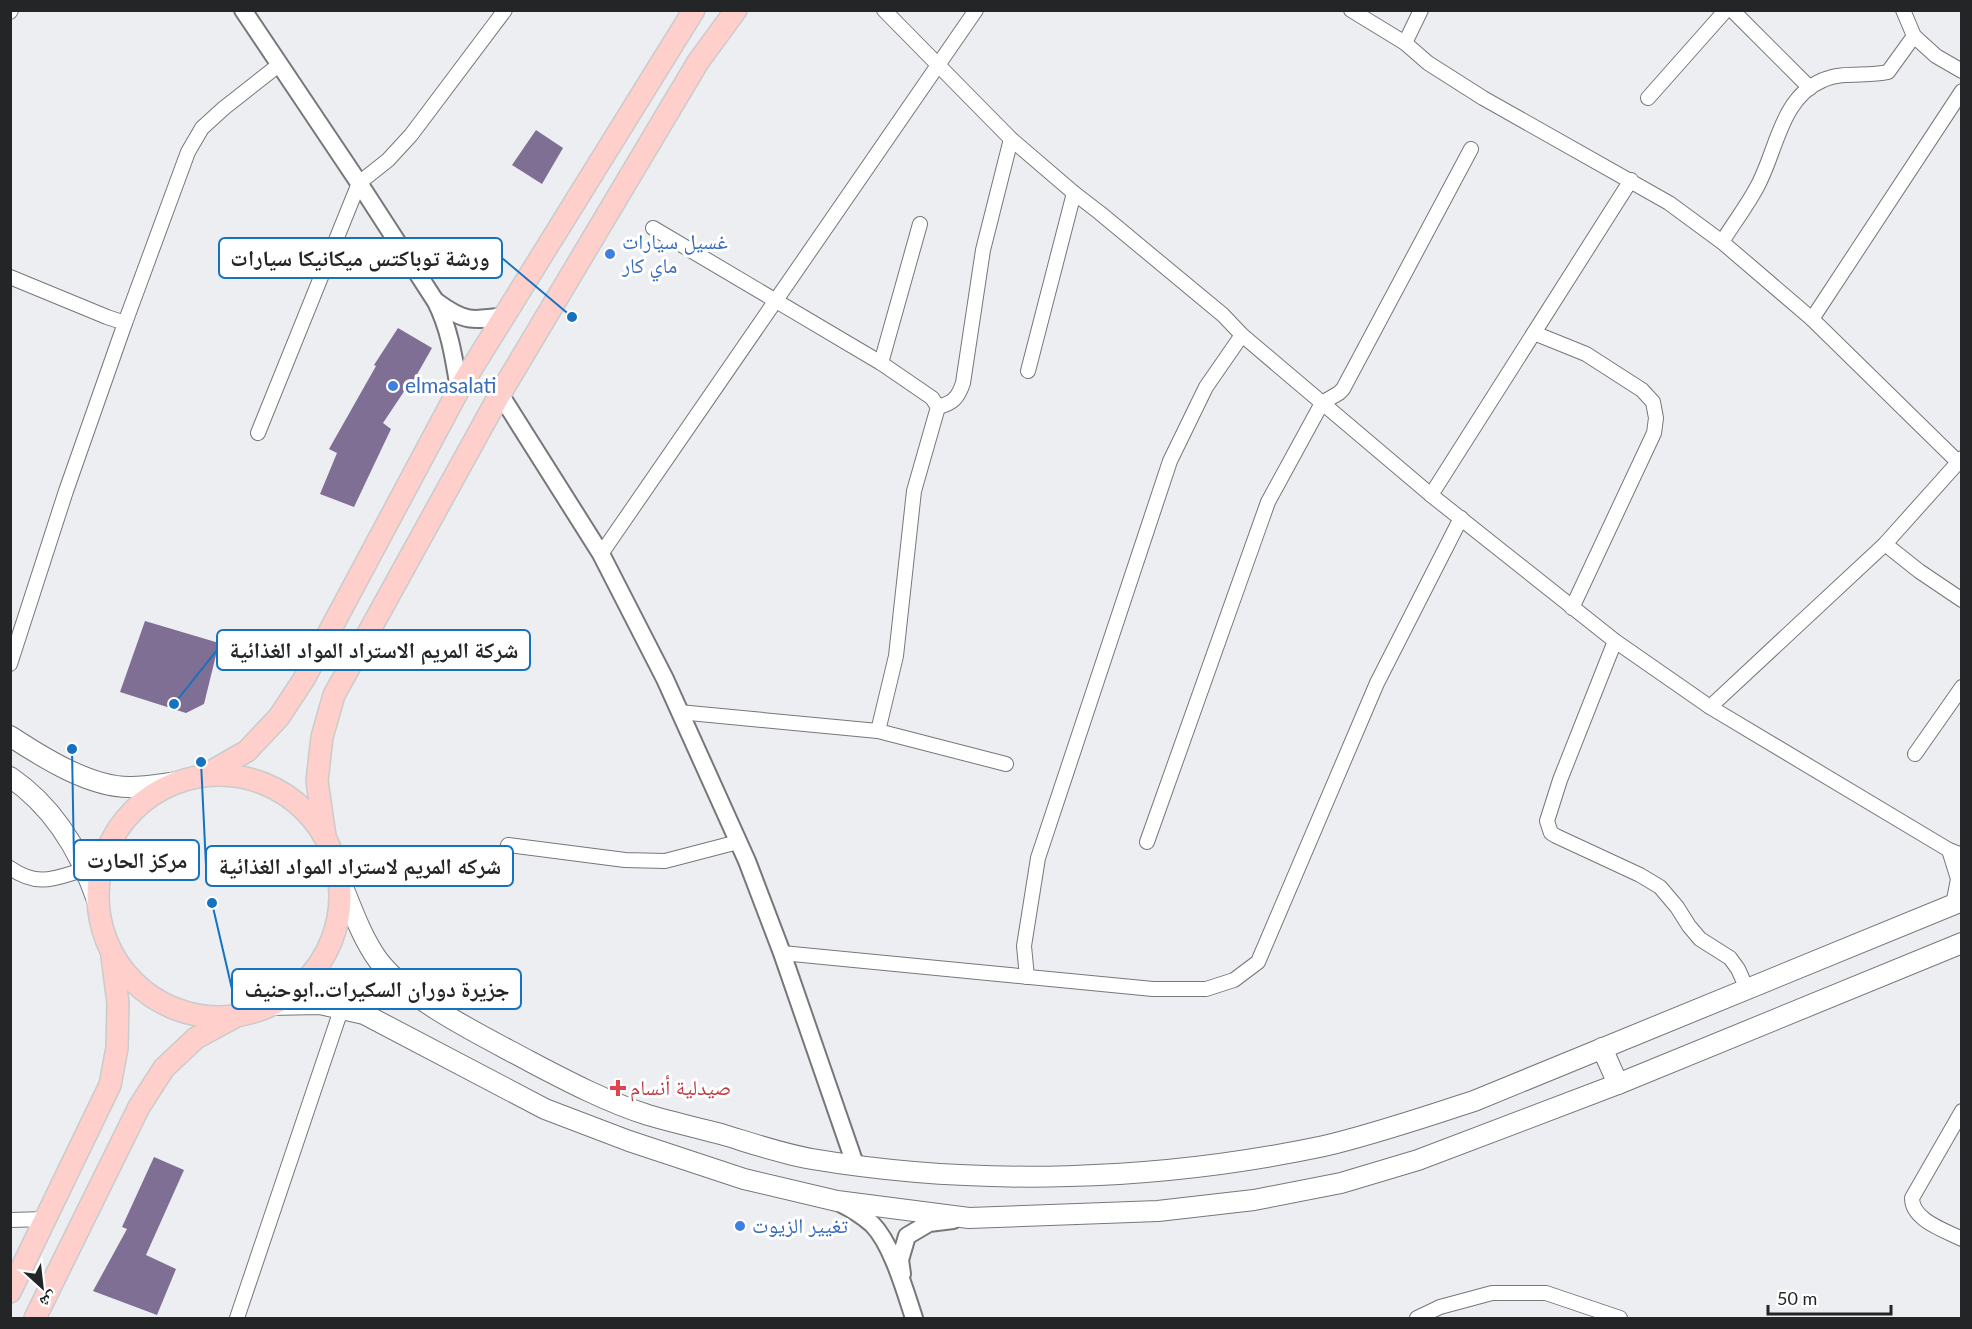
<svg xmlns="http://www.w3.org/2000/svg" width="1972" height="1329" viewBox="0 0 1972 1329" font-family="Lato,'Noto Naskh Arabic',sans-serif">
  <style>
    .building { fill: #806f94 }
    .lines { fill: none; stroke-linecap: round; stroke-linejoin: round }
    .minor-casing { stroke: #76777b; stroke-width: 16 }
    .tertiary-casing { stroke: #76777b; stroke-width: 20 }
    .secondary-casing { stroke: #76777b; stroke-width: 22 }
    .primary-casing { stroke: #cacbcb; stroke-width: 24 }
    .minor { stroke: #fff; stroke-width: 14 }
    .tertiary { stroke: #fff; stroke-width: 16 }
    .secondary { stroke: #fff; stroke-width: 20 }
    .primary { stroke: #fecfcb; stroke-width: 21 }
    .shop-dot { fill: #3f7fe0; stroke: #fff; stroke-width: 2 }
    .health-dot { fill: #e0444e; stroke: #fff; stroke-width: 2 }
    .labels { text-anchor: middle; stroke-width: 6; stroke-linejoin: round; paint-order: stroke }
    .shop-label { font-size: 21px; fill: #366cbe; stroke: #fff; text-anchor: start }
    .health-label { font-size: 21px; fill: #be3a42; stroke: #fff; text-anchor: start }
    .leader { fill: none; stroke: #1472bf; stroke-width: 2 }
    .callout-dot { fill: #1472bf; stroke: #fff; stroke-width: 2 }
    .callout { fill: #fff; stroke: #1472bf; stroke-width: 2 }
    .callout-label { font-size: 22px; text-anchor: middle; font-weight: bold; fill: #242527 }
  </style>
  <rect width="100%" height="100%" fill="#edeef2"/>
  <g class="building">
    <path d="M536 130 563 148 542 184 512 165Z"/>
    <path d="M398 328 432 348 411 385 409 384 383 423 391 429 354 507 320 494 337 453 329 449 376 366 374 365Z"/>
    <path d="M145 621 219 643 204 704 186 713 120 692Z"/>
    <path d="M154 1157 184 1170 146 1255 176 1269 157 1315 93 1291 127 1229 122 1227Z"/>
  </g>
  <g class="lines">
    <defs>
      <g id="minor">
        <path d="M884 10 1011 139 1074 193 1100 213 1223 315 1242 335 1431 495 1615 641 1710 707 1949 850 1962 855"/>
        <path d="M1351 10 1405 43 1428 63 1483 98 1669 203 1722 242 1812 319 1958 462"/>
        <path d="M1732 10 1810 88"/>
        <path d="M1903 10 1914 36 1936 56 1962 71"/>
        <path d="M10 12 11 10"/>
        <path d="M1405 43 1421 10"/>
        <path d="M1648 98 1726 10"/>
        <path d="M653 228 881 363 932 398 938 407 914 491 896 656 878 731"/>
        <path d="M1722 242C1733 224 1747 206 1757 187 1777 151 1780 98 1823 80 1843 71 1867 77 1888 72L1914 36"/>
        <path d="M10 277 107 317 125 323 188 152 202 128 224 108 280 64"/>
        <path d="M1812 319 1962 91"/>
        <path d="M1534 333 1586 354 1642 390 1653 402 1656 418 1654 433 1572 608"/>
        <path d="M881 363 920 224"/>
        <path d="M1028 371 1074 193"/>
        <path d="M938 407C953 403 958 398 963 383L983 250 1011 139"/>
        <path d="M258 433 359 183 388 160 411 135 505 10"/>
        <path d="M1431 495 1631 180"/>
        <path d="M1885 544 1919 571 1962 600"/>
        <path d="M601 554 976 10"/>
        <path d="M1615 641 1560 780 1547 821 1551 833 1556 836 1640 875 1660 887 1677 907 1689 926 1700 939 1730 958 1738 969 1747 989"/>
        <path d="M10 664 66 491 125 323"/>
        <path d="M1710 707 1885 544 1962 458"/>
        <path d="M679 712 878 731 1006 764"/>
        <path d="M1915 754 1962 687"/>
        <path d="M1147 842 1268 502 1322 403 1339 393 1343 389 1471 149"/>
        <path d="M508 845 625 860 665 861 738 842"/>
        <path d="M1949 850 1958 879 1953 905"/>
        <path d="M10 868C39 888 55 878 86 869"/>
        <path d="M782 953 1153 989H1206L1234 980 1258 962 1377 683 1461 518"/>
        <path d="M1027 977 1024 946 1038 858 1170 461 1206 387 1242 335"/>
        <path d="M1962 1111 1912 1198C1912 1220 1944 1230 1962 1239"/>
        <path d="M10 1220 46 1219"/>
        <path d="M237 1318 342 1007"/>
        <path d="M1417 1318 1440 1307 1492 1293H1546L1620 1318"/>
      </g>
      <g id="tertiary">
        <path d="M243 10 359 183 436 302C450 330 454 359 459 389"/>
        <path d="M437 302C464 322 472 321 505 316"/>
        <path d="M500 394 601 554 665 679 747 861 782 953 855 1164"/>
        <path d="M840 1203C852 1209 862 1215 872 1224 892 1244 905 1291 914 1318"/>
        <path d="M902 1274 900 1260 907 1236 929 1223 953 1220"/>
      </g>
      <g id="secondary">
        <path d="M10 736C42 757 91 788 131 787 146 787 162 784 178 782"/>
        <path d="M10 777C54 807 80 851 97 900"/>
        <path d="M338 875C350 903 360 935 378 960 409 1001 483 1036 529 1061 567 1081 607 1102 648 1115 672 1122 697 1128 721 1134 751 1143 782 1154 812 1159 978 1187 1159 1181 1324 1146 1375 1134 1424 1117 1474 1101L1962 901"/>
        <path d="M269 1005 320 1004 364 1014 545 1109 629 1141 744 1179 837 1201 969 1218 1158 1211 1254 1200 1341 1183 1418 1160 1618 1084 1962 943"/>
        <path d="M1602 1048 1618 1084"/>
      </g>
      <g id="primary">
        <path d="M205 775 247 751 279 717 304 679 459 389 694 10"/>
        <circle cx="219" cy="896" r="121"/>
        <path d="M325 836 317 781 322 737 334 695 500 394 698 62 736 10"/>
        <path d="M10 1292 110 1085 117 1048 118 1003 112 956"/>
        <path d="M35 1318 139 1107 164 1068 196 1038 233 1018"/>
      </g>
    </defs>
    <use href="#minor" class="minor-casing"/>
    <use href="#tertiary" class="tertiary-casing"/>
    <use href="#secondary" class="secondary-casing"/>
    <use href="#primary" class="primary-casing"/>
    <use href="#minor" class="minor"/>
    <use href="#tertiary" class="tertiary"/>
    <use href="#secondary" class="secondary"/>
    <use href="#primary" class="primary"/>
  </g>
  <g class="shop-dot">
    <circle cx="610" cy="254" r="6"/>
    <circle cx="393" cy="386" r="6"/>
    <circle cx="740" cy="1226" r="6"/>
  </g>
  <path class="health-dot" d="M615 1079h6v6h6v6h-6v6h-6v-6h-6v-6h6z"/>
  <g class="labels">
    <g class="shop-label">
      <text x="622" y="249">غسيل سيارات<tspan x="622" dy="24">ماي كار</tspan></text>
      <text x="405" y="393">elmasalati</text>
      <text x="752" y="1233">تغيير الزيوت</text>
    </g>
    <g class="health-label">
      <text x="630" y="1095">صيدلية أنسام</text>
    </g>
  </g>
  <path class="leader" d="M572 317L502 258M174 704L217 650M72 749L74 860M201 762L206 866M212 903L232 989"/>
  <g class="callout-dot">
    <circle cx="572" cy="317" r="6"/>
    <circle cx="174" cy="704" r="6"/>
    <circle cx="72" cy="749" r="6"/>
    <circle cx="201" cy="762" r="6"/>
    <circle cx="212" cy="903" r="6"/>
  </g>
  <g class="callout">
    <rect x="219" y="238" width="283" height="40" rx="6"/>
    <rect x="217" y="630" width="313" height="40" rx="6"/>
    <rect x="74" y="840" width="125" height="40" rx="6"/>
    <rect x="206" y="846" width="307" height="40" rx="6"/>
    <rect x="232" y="969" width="289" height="40" rx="6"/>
  </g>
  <g class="callout-label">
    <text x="360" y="266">ورشة توباكتس ميكانيكا سيارات</text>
    <text x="374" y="658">شركة المريم الاستراد المواد الغذائية</text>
    <text x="137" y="868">مركز الحارت</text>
    <text x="360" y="874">شركه المريم لاستراد المواد الغذائية</text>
    <text x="377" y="997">جزيرة دوران السكيرات..ابوحنيف</text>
  </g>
  <rect width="1972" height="1329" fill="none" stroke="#242527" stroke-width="24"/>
  <g transform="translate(42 1287) rotate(153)" stroke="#ffffff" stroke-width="4.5" paint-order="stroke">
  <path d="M0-4.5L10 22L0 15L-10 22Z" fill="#242527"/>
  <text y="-9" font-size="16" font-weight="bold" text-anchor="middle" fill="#242527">ش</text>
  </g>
  <path d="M1768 1305v9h123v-9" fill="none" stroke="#242527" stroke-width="3"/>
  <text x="1777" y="1305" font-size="18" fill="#242527" stroke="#ffffff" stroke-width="4.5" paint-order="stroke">50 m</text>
</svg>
